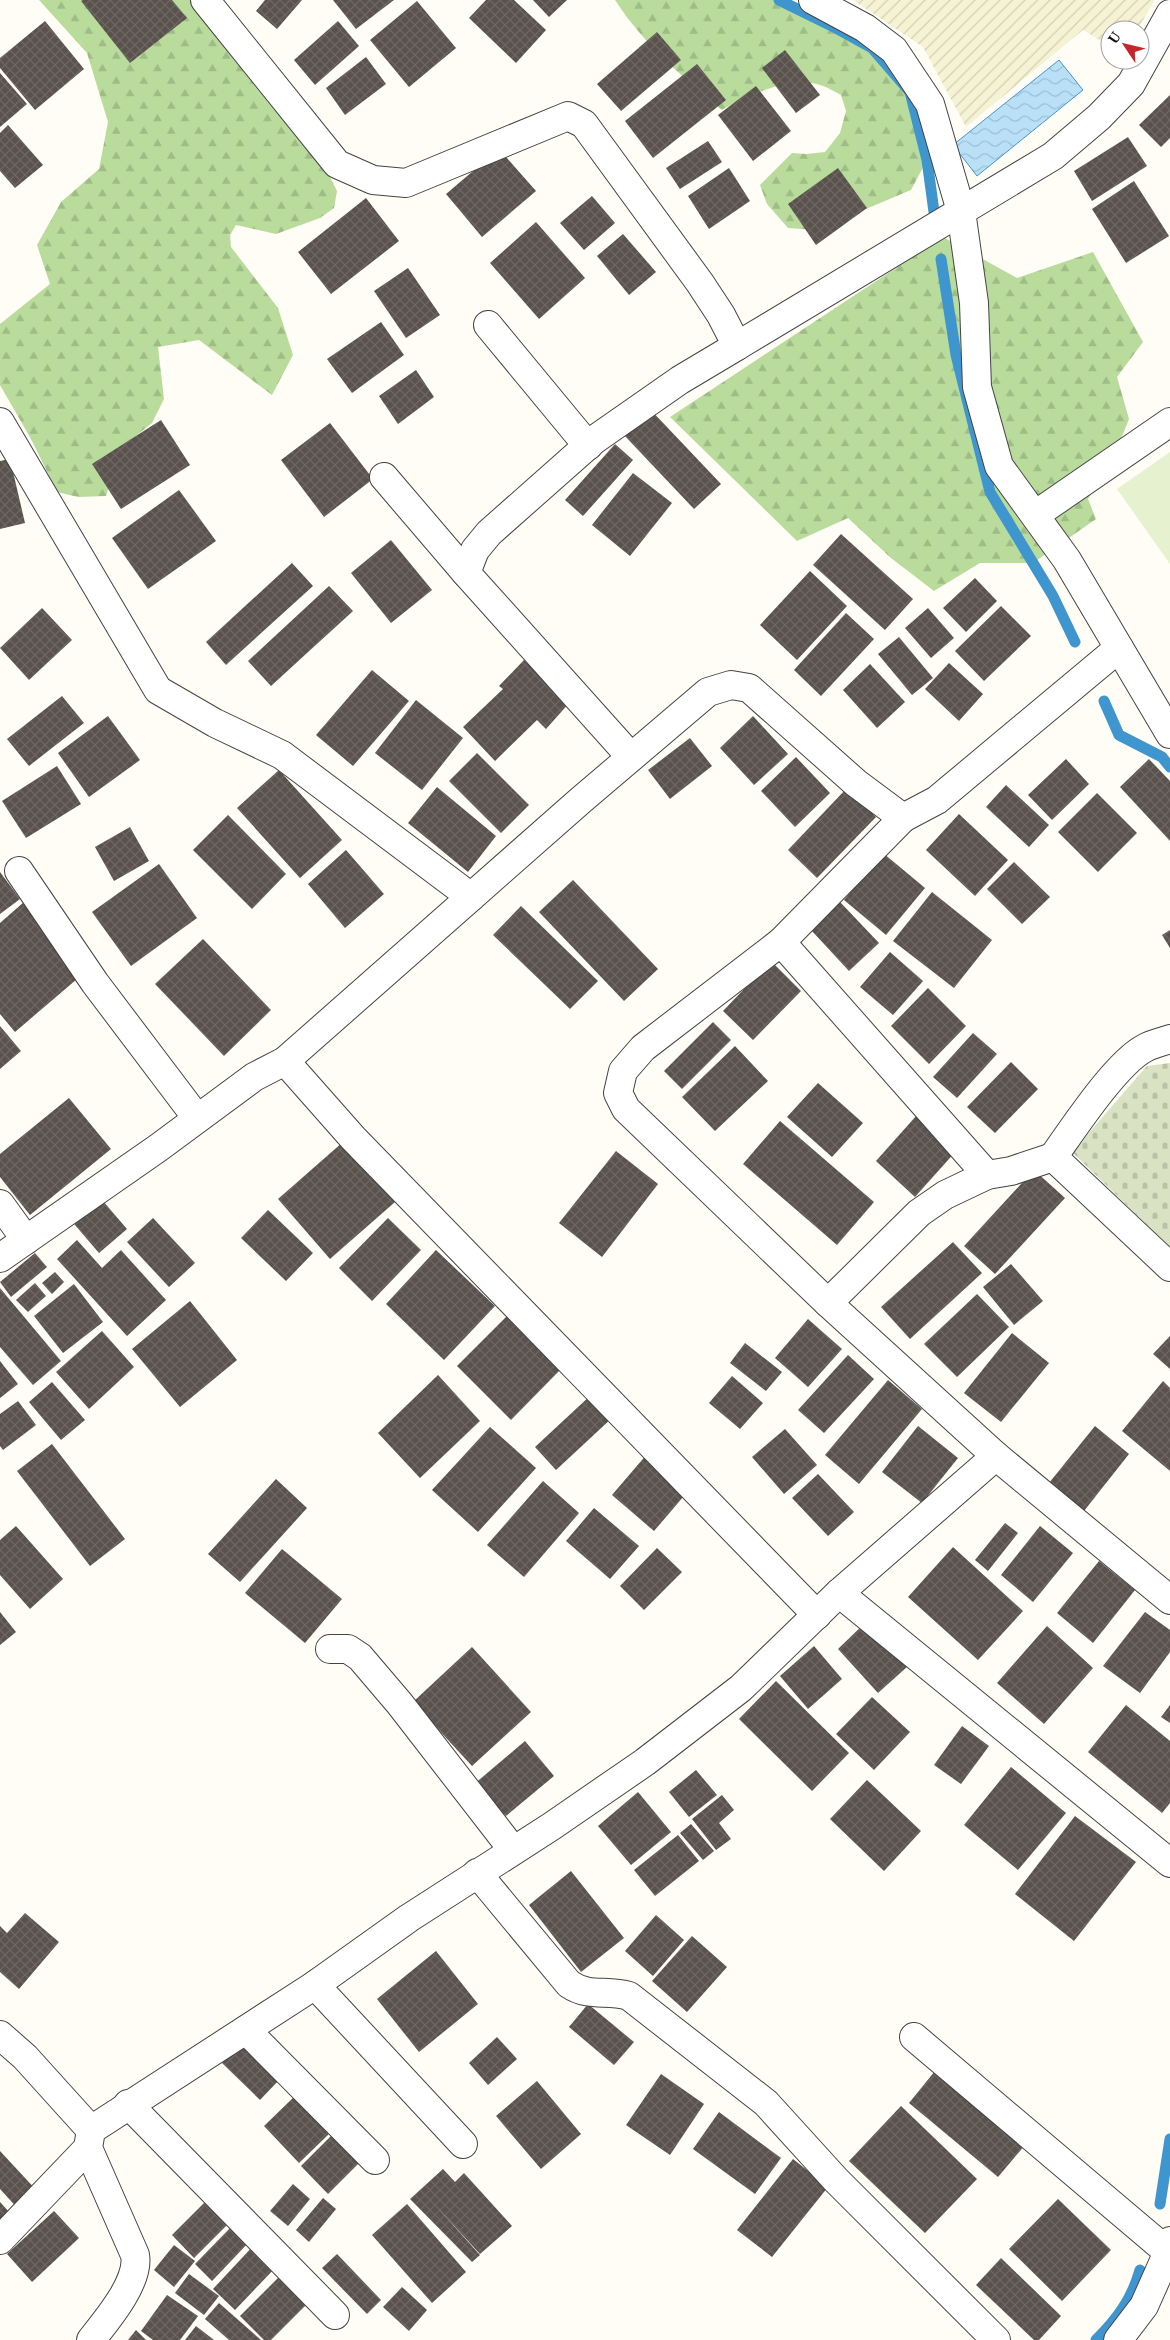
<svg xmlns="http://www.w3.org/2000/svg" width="1170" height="2340" viewBox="0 0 1170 2340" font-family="'Noto Serif',serif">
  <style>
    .farmland { fill: url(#farmland-furrows) }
    .forest { fill: url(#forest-firs) }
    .cemetery { fill: url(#cemetery-stones) }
    .pitch { fill: #e6f2cf }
    .water { fill: url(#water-waves); stroke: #3f96cf }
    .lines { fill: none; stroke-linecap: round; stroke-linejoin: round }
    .stream { stroke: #3f96cf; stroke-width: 11 }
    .building { fill: url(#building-cross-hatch) }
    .minor-casing { stroke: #444; stroke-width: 30 }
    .minor { stroke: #fff; stroke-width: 28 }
  </style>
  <defs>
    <pattern id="farmland-furrows" width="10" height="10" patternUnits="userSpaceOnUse" patternTransform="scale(1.25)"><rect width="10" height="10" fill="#f6f3d4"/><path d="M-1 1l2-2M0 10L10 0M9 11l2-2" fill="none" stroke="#d2cfb5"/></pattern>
    <pattern id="forest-firs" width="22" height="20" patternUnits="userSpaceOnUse" patternTransform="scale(1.25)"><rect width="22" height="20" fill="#b9dc9c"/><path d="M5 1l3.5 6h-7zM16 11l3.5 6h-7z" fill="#9ebc85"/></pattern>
    <pattern id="cemetery-stones" width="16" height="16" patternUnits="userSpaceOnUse" patternTransform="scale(1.25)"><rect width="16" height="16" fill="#d9e3c4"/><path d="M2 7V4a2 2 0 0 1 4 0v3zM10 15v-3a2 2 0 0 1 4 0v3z" fill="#b9c2a7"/></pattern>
    <pattern id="water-waves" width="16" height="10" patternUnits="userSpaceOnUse" patternTransform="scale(1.25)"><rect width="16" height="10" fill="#b9e0f7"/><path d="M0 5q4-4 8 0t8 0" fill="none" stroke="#9ebfd3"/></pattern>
    <pattern id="building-cross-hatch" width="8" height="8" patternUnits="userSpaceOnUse" patternTransform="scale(1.25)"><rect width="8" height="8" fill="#5a524d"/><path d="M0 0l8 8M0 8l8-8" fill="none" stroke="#6d6662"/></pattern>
  </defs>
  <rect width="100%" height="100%" fill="#fffdf5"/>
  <path class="farmland" d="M853 0H1155L1137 30H1110V46L1083 30 966 127 923 47Z"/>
  <g class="forest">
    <path d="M39 0H191L277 111 319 155 337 191 334 208 320 218 276 234 236 225 230 235 231 247 278 308 293 355 272 395 199 340 158 347 164 399 152 423 121 448 106 496 78 497 57 492 31 439 0 385V324L50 284 37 245 61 202 99 169 108 122 87 53Z"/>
    <path d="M615 0H779L834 27 872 48 910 92 927 160 911 190 816 230 788 228 767 204 760 185 792 153 806 154 825 152 840 133 846 111 841 95C835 92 829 88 823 86 794 74 747 95 722 110 682 77 643 43 615 0Z"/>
    <path d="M943 237 1017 278 1093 252 1143 342 1117 377 1129 419 1119 444 1088 499 1096 519 1033 563H980L934 591 891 558 848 518 797 541 670 417Z"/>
  </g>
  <path class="cemetery" d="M1170 1063V1247L1072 1152 1147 1066Z"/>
  <path class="pitch" d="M1170 452V564L1117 489Z"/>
  <path class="water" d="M1059 60 1083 90 977 176 953 145Z"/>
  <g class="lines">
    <g class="stream">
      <path d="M779 0 834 27 872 48 910 92 927 160 934 212"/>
      <path d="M941 259 956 355 990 492 1053 596 1075 642"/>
      <path d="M1104 701 1119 735 1162 757 1170 767"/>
      <path d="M1160 2204 1170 2139"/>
      <path d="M1096 2340C1117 2319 1132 2299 1140 2270"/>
    </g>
  </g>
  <g class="building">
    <path d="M83 0H172L187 18 130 63 81 1Z"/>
    <path d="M265 0H302L277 29 256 11Z"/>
    <path d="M333 0H394L356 29Z"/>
    <path d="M486 0H514L546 30 516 63 469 18Z"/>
    <path d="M533 0H567L549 17Z"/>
    <path d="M417 1 456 48 409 87 370 40Z"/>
    <path d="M45 21 84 69 35 110 0 68V58Z"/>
    <path d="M338 21 359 46 315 85 294 60Z"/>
    <path d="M657 32 681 60 621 111 597 84Z"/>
    <path d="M785 50 820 95 796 113 762 68Z"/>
    <path d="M366 57 386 84 345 115 326 88Z"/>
    <path d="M697 64 726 100 653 158 625 121Z"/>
    <path d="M0 73 27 104 0 127Z"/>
    <path d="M756 86 791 131 753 161 718 115Z"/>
    <path d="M1170 95V138L1161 147 1139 125Z"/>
    <path d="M8 125 43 165 15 188 0 171V133Z"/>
    <path d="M1128 137 1147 166 1092 201 1074 171Z"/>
    <path d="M708 141 722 162 680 189 666 168Z"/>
    <path d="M499 149 536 191 482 237 446 194Z"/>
    <path d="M729 168 750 201 709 229 688 196Z"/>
    <path d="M838 168 867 208 816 245 788 204Z"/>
    <path d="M1134 181 1169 236 1126 263 1092 209Z"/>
    <path d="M592 196 615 223 584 250 560 223Z"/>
    <path d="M366 198 399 241 331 294 298 252Z"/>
    <path d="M536 222 585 278 539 319 490 263Z"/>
    <path d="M623 234 656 272 629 295 597 256Z"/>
    <path d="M408 268 440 315 406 338 374 291Z"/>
    <path d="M381 322 404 355 352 393 327 359Z"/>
    <path d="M416 370 434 397 398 424 379 396Z"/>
    <path d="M649 408 721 484 694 509 623 434Z"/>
    <path d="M161 420 190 465 121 509 92 464Z"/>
    <path d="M330 423 373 479 324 517 281 460Z"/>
    <path d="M615 444 633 460 583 516 565 500Z"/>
    <path d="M10 459 25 523 0 529V461Z"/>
    <path d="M633 473 672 503 630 556 592 525Z"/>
    <path d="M179 490 216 541 148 589 112 538Z"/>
    <path d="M841 534 913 599 885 630 813 565Z"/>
    <path d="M391 540 432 590 391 623 351 573Z"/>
    <path d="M292 563 313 586 226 665 206 642Z"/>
    <path d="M810 571 847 606 797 660 760 625Z"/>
    <path d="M975 578 997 601 966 632 943 608Z"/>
    <path d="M329 586 353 611 271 686 248 661Z"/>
    <path d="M1001 606 1031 636 984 681 955 651Z"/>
    <path d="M42 608 72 640 29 680 0 648Z"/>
    <path d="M928 608 954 638 931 658 905 628Z"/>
    <path d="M846 613 874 639 821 696 794 670Z"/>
    <path d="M899 637 933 678 912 695 878 654Z"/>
    <path d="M524 660 570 702 546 729 537 720 495 761 463 727 503 689 499 686Z"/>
    <path d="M949 663 983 694 959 721 925 689Z"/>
    <path d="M870 664 905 702 877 728 843 690Z"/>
    <path d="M372 670 409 701 353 766 316 735Z"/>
    <path d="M62 696 84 723 29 766 7 739Z"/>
    <path d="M416 700 463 738 422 790 375 753Z"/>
    <path d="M108 716 140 760 89 797 58 753Z"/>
    <path d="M753 716 788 754 754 785 720 748Z"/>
    <path d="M690 738 712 766 670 799 648 770Z"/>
    <path d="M477 753 529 805 501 833 449 781Z"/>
    <path d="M796 757 830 793 795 827 761 791Z"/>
    <path d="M1066 759 1089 784 1052 820 1028 795Z"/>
    <path d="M1149 759 1170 781V841L1120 787Z"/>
    <path d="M57 766 81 804 26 838 2 801Z"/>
    <path d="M279 770 342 840 300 878 237 808Z"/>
    <path d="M1006 785 1049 825 1029 847 986 807Z"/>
    <path d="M437 787 496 836 468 872 408 823Z"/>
    <path d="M847 788 876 817 817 878 788 850Z"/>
    <path d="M1097 793 1137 833 1098 872 1058 832Z"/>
    <path d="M959 814 1008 860 975 896 926 850Z"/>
    <path d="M228 815 286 874 252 909 193 850Z"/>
    <path d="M130 827 149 861 114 881 95 847Z"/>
    <path d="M346 850 384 894 345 928 308 884Z"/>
    <path d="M883 853 925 888 886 935 844 900Z"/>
    <path d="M1014 862 1050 897 1022 924 987 889Z"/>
    <path d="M159 864 197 918 131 966 92 912Z"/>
    <path d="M0 872 20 899 0 914Z"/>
    <path d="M573 880 658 969 624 1001 539 912Z"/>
    <path d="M932 892 992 940 954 988 893 941Z"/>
    <path d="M24 902 84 973 15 1032 0 1014V923Z"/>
    <path d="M840 902 879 943 849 971 811 930Z"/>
    <path d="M521 906 598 981 570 1009 493 935Z"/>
    <path d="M1170 930V948L1162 935Z"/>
    <path d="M203 939 271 1010 224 1056 155 984Z"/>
    <path d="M890 952 923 981 893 1015 860 987Z"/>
    <path d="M771 961 801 991 753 1040 723 1011Z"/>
    <path d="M928 988 966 1026 929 1064 891 1026Z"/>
    <path d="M713 1022 731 1040 682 1089 664 1071Z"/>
    <path d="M0 1026 21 1051 0 1069Z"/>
    <path d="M973 1033 997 1054 957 1098 933 1077Z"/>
    <path d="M735 1046 768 1081 715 1131 682 1097Z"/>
    <path d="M1011 1062 1038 1089 995 1133 967 1107Z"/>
    <path d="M818 1083 863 1123 832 1157 787 1117Z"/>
    <path d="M69 1098 111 1149 30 1215 0 1177V1154Z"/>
    <path d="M917 1115 957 1150 915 1197 876 1161Z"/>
    <path d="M780 1121 874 1202 837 1245 743 1164Z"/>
    <path d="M343 1142 395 1202 330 1259 278 1199Z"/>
    <path d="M616 1151 658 1184 602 1257 559 1223Z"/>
    <path d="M1034 1170 1065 1198 995 1274 964 1246Z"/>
    <path d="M97 1194 127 1229 99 1253 69 1218Z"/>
    <path d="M268 1210 313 1253 286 1281 241 1238Z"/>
    <path d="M153 1218 195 1263 169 1287 127 1242Z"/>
    <path d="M388 1218 421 1250 372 1301 339 1268Z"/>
    <path d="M77 1240 102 1268 121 1250 166 1300 127 1336 57 1259Z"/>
    <path d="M953 1242 982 1273 910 1339 881 1307Z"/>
    <path d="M436 1250 495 1306 444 1360 386 1304Z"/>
    <path d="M35 1253 47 1267 11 1297 0 1282Z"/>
    <path d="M1011 1264 1043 1301 1014 1325 983 1287Z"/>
    <path d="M55 1272 64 1282 52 1294 42 1283Z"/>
    <path d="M35 1283 46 1296 28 1312 16 1300Z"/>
    <path d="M74 1284 103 1322 63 1353 34 1316Z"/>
    <path d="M0 1288 61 1361 33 1385 0 1347Z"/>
    <path d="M977 1294 1009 1327 957 1377 924 1344Z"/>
    <path d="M190 1301 237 1360 180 1407 132 1349Z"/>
    <path d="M510 1313 564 1366 511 1420 457 1366Z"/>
    <path d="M808 1319 842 1349 808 1387 775 1358Z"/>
    <path d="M102 1331 134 1367 89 1409 56 1372Z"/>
    <path d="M1012 1333 1049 1363 1001 1422 964 1393Z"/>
    <path d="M1170 1336V1369L1153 1354Z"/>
    <path d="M745 1343 782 1372 766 1391 730 1363Z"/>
    <path d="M848 1355 874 1379 824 1433 798 1410Z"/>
    <path d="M0 1361 18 1384 0 1398Z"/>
    <path d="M438 1375 480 1421 420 1478 378 1433Z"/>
    <path d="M732 1376 763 1403 740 1429 709 1403Z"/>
    <path d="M888 1380 922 1409 859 1484 825 1455Z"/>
    <path d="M1163 1381 1170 1388V1471L1122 1431Z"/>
    <path d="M52 1382 85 1420 61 1440 29 1402Z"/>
    <path d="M591 1395 612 1418 556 1470 535 1447Z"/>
    <path d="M18 1401 36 1425 3 1450 0 1446V1414Z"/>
    <path d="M918 1426 958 1458 922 1503 882 1472Z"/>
    <path d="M1095 1426 1129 1454 1084 1511 1049 1483Z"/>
    <path d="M490 1427 536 1468 478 1532 432 1490Z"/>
    <path d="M785 1429 817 1465 784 1494 752 1457Z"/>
    <path d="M52 1444 125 1539 90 1566 17 1471Z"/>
    <path d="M648 1453 690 1489 654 1531 612 1495Z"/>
    <path d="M818 1474 854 1512 828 1536 792 1498Z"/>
    <path d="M276 1479 307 1508 240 1582 208 1554Z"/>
    <path d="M543 1481 579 1513 524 1577 487 1545Z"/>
    <path d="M594 1508 639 1546 610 1579 566 1541Z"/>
    <path d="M1005 1523 1018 1533 988 1571 975 1560Z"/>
    <path d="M16 1526 63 1579 30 1609 0 1575V1540Z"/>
    <path d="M1040 1526 1073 1553 1033 1602 1001 1575Z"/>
    <path d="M953 1547 1023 1611 978 1660 908 1597Z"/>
    <path d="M657 1548 682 1572 644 1610 620 1586Z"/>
    <path d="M282 1549 342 1599 305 1643 245 1593Z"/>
    <path d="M1099 1561 1135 1590 1093 1643 1057 1613Z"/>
    <path d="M0 1612 16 1632 0 1645Z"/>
    <path d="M1145 1612 1170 1630V1652L1140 1693 1103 1666Z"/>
    <path d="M866 1622 908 1666 878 1693 838 1649Z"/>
    <path d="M1047 1626 1093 1668 1044 1724 997 1683Z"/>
    <path d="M814 1646 842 1679 808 1709 780 1676Z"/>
    <path d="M472 1647 531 1712 472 1766 413 1702Z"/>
    <path d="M776 1681 849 1753 812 1791 739 1719Z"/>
    <path d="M872 1697 910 1732 874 1770 836 1734Z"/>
    <path d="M1126 1705 1170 1741V1803L1162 1813 1088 1752Z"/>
    <path d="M1170 1705V1723L1161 1717Z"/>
    <path d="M962 1726 989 1746 961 1784 934 1765Z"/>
    <path d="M525 1741 554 1776 506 1816 473 1785Z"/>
    <path d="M1011 1767 1066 1813 1018 1870 964 1825Z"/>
    <path d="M696 1770 717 1795 689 1817 669 1792Z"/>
    <path d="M867 1780 921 1831 884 1871 830 1819Z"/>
    <path d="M638 1792 671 1832 631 1865 598 1826Z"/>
    <path d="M722 1795 734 1810 719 1823 731 1839 716 1850 692 1819Z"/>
    <path d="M1075 1816 1136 1862 1074 1941 1015 1894Z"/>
    <path d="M691 1824 714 1851 703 1860 680 1833Z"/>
    <path d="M678 1835 699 1861 655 1896 634 1870Z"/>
    <path d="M571 1871 624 1938 581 1972 529 1905Z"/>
    <path d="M25 1913 59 1942 19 1989 0 1972V1926L7 1933Z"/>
    <path d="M656 1915 684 1940 653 1976 625 1951Z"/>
    <path d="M692 1936 727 1967 687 2012 652 1981Z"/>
    <path d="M436 1951 478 2004 419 2052 377 1999Z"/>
    <path d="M588 2004 634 2042 614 2065 569 2027Z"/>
    <path d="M497 2037 517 2059 488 2085 469 2063Z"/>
    <path d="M244 2041 281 2078 260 2100 222 2063Z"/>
    <path d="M935 2071 1025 2145 998 2177 909 2103Z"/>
    <path d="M661 2074 704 2104 670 2155 626 2125Z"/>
    <path d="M537 2081 581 2134 541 2169 496 2116Z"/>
    <path d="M298 2093 333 2130 299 2163 264 2126Z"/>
    <path d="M901 2106 977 2179 925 2233 849 2161Z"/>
    <path d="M719 2112 781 2158 755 2194 693 2149Z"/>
    <path d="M336 2131 363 2159 328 2194 301 2166Z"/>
    <path d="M0 2151 39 2193 20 2211 0 2189Z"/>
    <path d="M793 2159 828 2187 772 2257 737 2230Z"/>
    <path d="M443 2169 455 2182 464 2173 512 2226 480 2254 435 2205 480 2255 472 2262 410 2199Z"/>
    <path d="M293 2184 310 2199 288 2226 270 2211Z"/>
    <path d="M211 2196 234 2218 194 2258 172 2235Z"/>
    <path d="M323 2198 336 2209 309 2242 296 2230Z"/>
    <path d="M1058 2199 1111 2250 1062 2301 1009 2249Z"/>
    <path d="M0 2202 10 2213 0 2222Z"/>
    <path d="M407 2204 466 2272 432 2303 372 2235Z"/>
    <path d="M54 2211 79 2238 32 2282 7 2254Z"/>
    <path d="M234 2224 251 2240 212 2281 195 2264Z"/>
    <path d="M174 2245 195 2261 174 2287 154 2270Z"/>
    <path d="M253 2246 276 2267 235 2310 213 2289Z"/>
    <path d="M337 2254 381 2300 367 2314 322 2268Z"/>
    <path d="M1001 2258 1061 2316 1039 2340H1034L976 2285Z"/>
    <path d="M283 2273 310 2301 271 2340H264L240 2316Z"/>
    <path d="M189 2274 219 2296 204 2315 175 2293Z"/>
    <path d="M402 2287 427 2310 409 2331 383 2307Z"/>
    <path d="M167 2295 198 2316 180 2340H153L141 2331Z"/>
    <path d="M219 2303 261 2340H229L205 2319Z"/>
    <path d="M196 2326 214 2340H185Z"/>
    <path d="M136 2330 146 2340H128Z"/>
  </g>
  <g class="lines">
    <defs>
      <g id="minor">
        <path d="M205 0 337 164 373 180 406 183 568 116 584 124 700 283 721 315 737 346 680 380 594 440 489 533 475 550 466 573 631 757"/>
        <path d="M813 0 865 28 894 50 930 104 961 211 974 303 977 387 999 466 1067 560 1170 734"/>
        <path d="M488 325 588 446"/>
        <path d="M737 346 1053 156 1099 117 1131 84 1170 14"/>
        <path d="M0 422 158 690 215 723 282 755 471 897 581 800 708 692 731 685 749 688 856 783 903 818 937 800 1119 648"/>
        <path d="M384 477 466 573"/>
        <path d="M1035 515 1170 422"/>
        <path d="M903 818 781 942 643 1048 623 1071 618 1093 626 1109 828 1303 996 1456 1170 1600"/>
        <path d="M19 871 95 983 197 1118"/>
        <path d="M781 942 987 1175"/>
        <path d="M285 1061 471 897"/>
        <path d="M1053 1157C1073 1129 1116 1063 1145 1048 1152 1044 1162 1042 1170 1039"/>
        <path d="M0 1204 26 1240"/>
        <path d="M0 1258 158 1148 254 1077 285 1061 353 1138 817 1615"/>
        <path d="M828 1303 919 1213 945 1195 987 1175 1011 1171 1053 1157 1170 1267"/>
        <path d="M839 1593 1170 1863"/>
        <path d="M330 1649H348L360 1657 400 1704 513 1850"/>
        <path d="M477 1873 569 1984C590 1998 606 1989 629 1996L766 2103 836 2180 996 2340"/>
        <path d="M315 1985 463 2144"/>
        <path d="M246 2030 375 2160"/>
        <path d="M0 2035 25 2057 91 2130 88 2148 135 2255C140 2281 107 2320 91 2340"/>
        <path d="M914 2037 1168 2252"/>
        <path d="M128 2104 335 2315"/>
        <path d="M91 2130 315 1985 409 1918 552 1826 645 1762 741 1688 839 1593 996 1456"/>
        <path d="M0 2240 88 2148"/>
        <path d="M1118 2340 1144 2306 1168 2252 1170 2241"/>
      </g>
    </defs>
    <use href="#minor" class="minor-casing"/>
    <use href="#minor" class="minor"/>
  </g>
  <g transform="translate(1125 45) rotate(305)"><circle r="24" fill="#ffffff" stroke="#a0a0a0"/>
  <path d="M0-4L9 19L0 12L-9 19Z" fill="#c4262e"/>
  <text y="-8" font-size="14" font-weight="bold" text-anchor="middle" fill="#111111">U</text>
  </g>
</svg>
